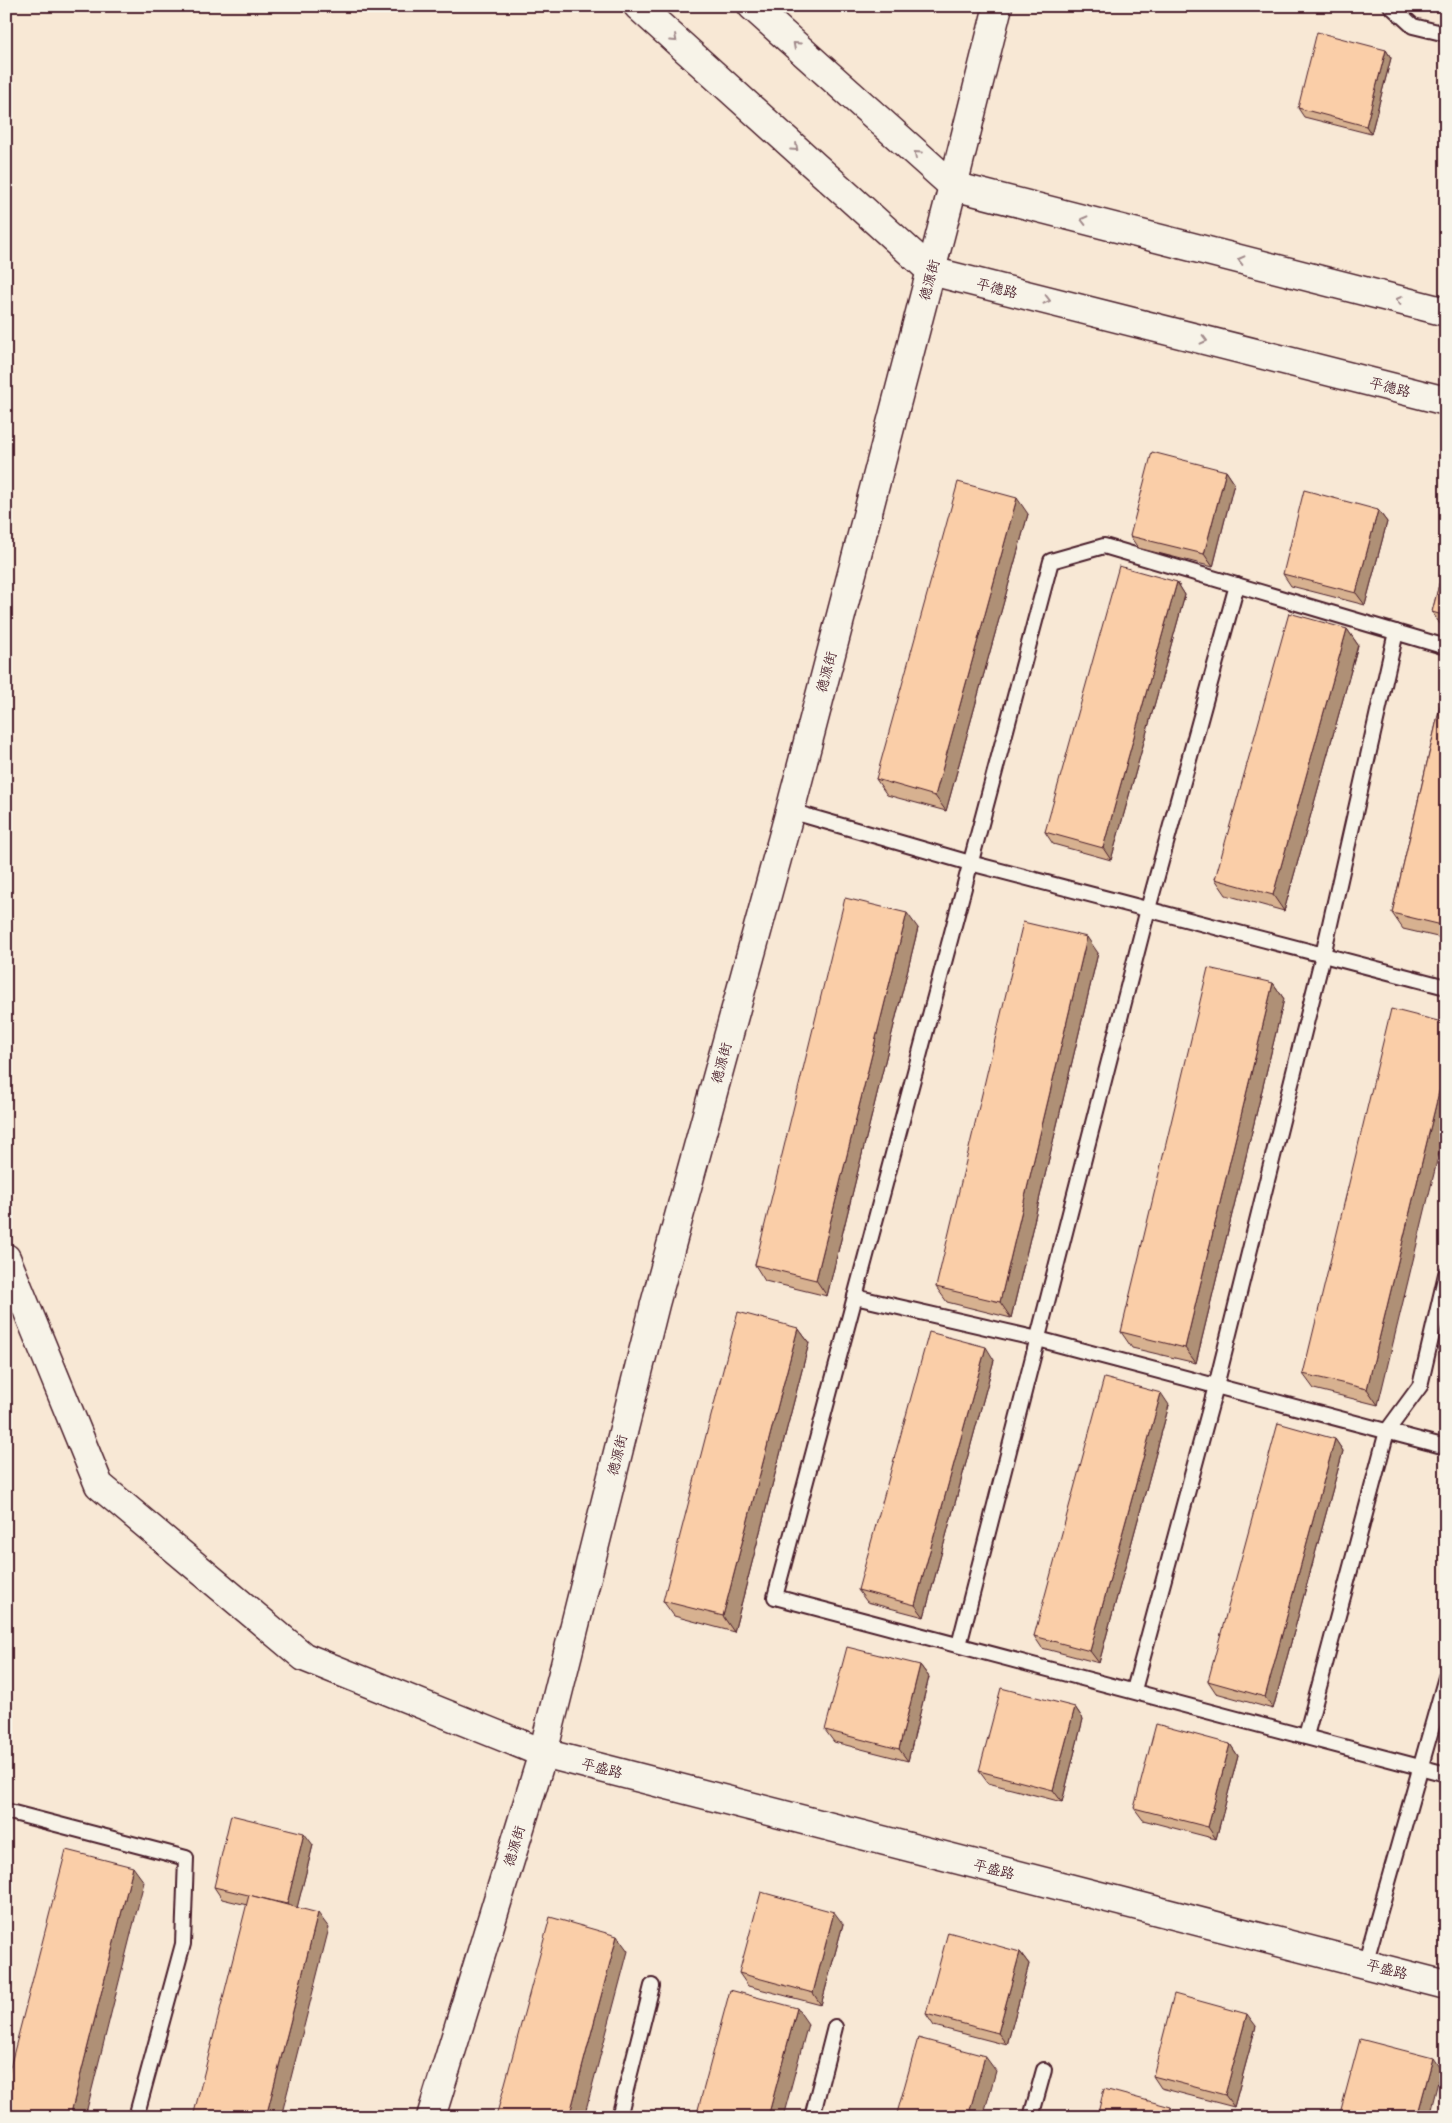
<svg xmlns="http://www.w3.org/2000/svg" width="1452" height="2123" viewBox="0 0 1452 2123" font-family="'Gochi Hand','LXGW WenKai TC',sans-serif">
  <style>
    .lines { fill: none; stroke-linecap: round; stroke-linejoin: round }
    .service-casing { stroke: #4a1f2b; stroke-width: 18 }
    .minor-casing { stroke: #4a1f2b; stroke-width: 31 }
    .tertiary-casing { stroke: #4a1f2b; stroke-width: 31 }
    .secondary-casing { stroke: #4a1f2b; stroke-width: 31 }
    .service { stroke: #f7f3e8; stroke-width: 14 }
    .minor { stroke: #f7f3e8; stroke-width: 28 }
    .tertiary { stroke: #f7f3e8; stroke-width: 28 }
    .secondary { stroke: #f7f3e8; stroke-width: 28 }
    .wall { fill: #d7b190; stroke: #4a1f2b }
    .shaded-wall { fill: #af9076; stroke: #4a1f2b }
    .building { fill: #facea8; stroke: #4a1f2b }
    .oneway { stroke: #a0898a }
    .labels { text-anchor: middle; stroke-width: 4.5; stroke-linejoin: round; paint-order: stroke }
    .street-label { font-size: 14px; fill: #4a1f2b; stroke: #f7f3e8 }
  </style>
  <rect width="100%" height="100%" fill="#f8e8d5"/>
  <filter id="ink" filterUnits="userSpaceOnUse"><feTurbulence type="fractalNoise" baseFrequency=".02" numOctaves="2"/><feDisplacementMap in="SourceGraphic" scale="10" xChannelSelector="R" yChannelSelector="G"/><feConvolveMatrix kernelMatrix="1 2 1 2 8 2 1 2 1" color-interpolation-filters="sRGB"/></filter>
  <g filter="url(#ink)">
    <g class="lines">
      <defs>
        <g id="service">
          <path d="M1391 6 1413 26 1446 34"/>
          <path d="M1446 647 1104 546 1051 561 775 1597 1446 1774"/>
          <path d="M790 811 970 863 1446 987"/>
          <path d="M855 1297 1038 1339 1446 1447"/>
          <path d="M959 1645 1148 909 1237 585"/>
          <path d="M1134 1690 1216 1386 1323 955 1396 632"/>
          <path d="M1306 1736 1387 1431 1420 1386 1446 1274"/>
          <path d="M6 1811 186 1858 183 1944 136 2117"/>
          <path d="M1365 1964 1446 1677"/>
          <path d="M619 2117 652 1986"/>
          <path d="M812 2117 835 2027"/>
          <path d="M1031 2117 1044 2070"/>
        </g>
        <path id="minor" d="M6 1258 99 1485 304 1657 543 1753 1446 1985"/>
        <path id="tertiary" d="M431 2117 543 1753 655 1304 790 811 953 186 998 6"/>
        <g id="secondary">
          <path d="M638 6 931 271 1446 401"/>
          <path d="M752 6 953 186 1446 312"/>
        </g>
      </defs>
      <use href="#service" class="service-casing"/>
      <use href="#minor" class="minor-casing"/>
      <use href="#tertiary" class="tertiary-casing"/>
      <use href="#secondary" class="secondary-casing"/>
      <use href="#service" class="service"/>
      <use href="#minor" class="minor"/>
      <use href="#tertiary" class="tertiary"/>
      <use href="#secondary" class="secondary"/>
    </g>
    <g class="wall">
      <path d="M1386 50 1391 58 1371 134 1304 117 1298 108Z"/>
      <path d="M1226 471 1234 483 1213 567 1138 548 1130 536Z"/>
      <path d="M1378 510 1387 522 1365 605 1291 586 1283 574Z"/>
      <path d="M1028 514 946 811 887 795 876 779Z"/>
      <path d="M1446 557V626L1440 624 1432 612Z"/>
      <path d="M1177 582 1185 595 1111 860 1053 844 1045 832Z"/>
      <path d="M1347 629 1358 645 1284 911 1226 895 1215 879Z"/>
      <path d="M1446 681V939L1403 929 1392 913Z"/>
      <path d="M918 928 827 1296 765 1281 755 1265Z"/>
      <path d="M1098 953 1011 1318 947 1302 936 1287Z"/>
      <path d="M1273 983 1284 999 1196 1363 1132 1348 1121 1332Z"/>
      <path d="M1446 1023 1378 1405 1314 1389 1303 1374Z"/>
      <path d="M798 1328 809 1343 734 1632 674 1616 663 1601Z"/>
      <path d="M994 1360 924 1617 867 1602 858 1590Z"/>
      <path d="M1169 1405 1099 1663 1042 1648 1034 1636Z"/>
      <path d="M1335 1439 1343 1451 1273 1709 1216 1693 1208 1681Z"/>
      <path d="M920 1665 929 1677 908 1761 834 1742 825 1730Z"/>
      <path d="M1075 1707 1083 1719 1062 1802 988 1783 979 1771Z"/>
      <path d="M1230 1744 1238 1756 1216 1839 1143 1820 1134 1808Z"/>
      <path d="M313 1845 297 1907 329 1928 247 1905 222 1899 214 1887Z"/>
      <path d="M843 1924 821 2005 748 1986 739 1973Z"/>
      <path d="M1020 1952 1029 1964 1007 2045 934 2026 926 2014Z"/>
      <path d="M1256 2026 1234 2107 1161 2088 1153 2076Z"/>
    </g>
    <g class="shaded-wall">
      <path d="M1386 50 1391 58 1371 134 1366 126Z"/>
      <path d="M1226 471 1234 483 1213 567 1204 554Z"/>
      <path d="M1017 498 1028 514 946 811 935 796Z"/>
      <path d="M1378 510 1387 522 1365 605 1356 593Z"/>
      <path d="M1177 582 1185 595 1111 860 1103 848Z"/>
      <path d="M1347 629 1358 645 1284 911 1273 895Z"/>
      <path d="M907 913 918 928 827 1296 816 1280Z"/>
      <path d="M1087 937 1098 953 1011 1318 1000 1302Z"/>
      <path d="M1273 983 1284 999 1196 1363 1185 1348Z"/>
      <path d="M1446 1063V1124L1378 1405 1367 1389Z"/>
      <path d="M798 1328 809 1343 734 1632 723 1616Z"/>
      <path d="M986 1347 994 1360 924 1617 915 1605Z"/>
      <path d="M1161 1393 1169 1405 1099 1663 1090 1651Z"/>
      <path d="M1335 1439 1343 1451 1273 1709 1265 1697Z"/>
      <path d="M920 1665 929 1677 908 1761 899 1749Z"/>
      <path d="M1075 1707 1083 1719 1062 1802 1053 1790Z"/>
      <path d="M1230 1744 1238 1756 1216 1839 1208 1827Z"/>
      <path d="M304 1833 313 1845 295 1916 287 1904Z"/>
      <path d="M133 1867 144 1882 85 2117H70Z"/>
      <path d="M834 1912 843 1924 821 2005 813 1993Z"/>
      <path d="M318 1913 329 1928 281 2117H266Z"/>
      <path d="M617 1936 628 1951 584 2117H569Z"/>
      <path d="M1020 1952 1029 1964 1007 2045 998 2033Z"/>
      <path d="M797 2008 808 2024 783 2117H768Z"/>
      <path d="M1247 2014 1256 2026 1234 2107 1225 2095Z"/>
      <path d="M985 2056 996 2071 983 2117H968Z"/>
      <path d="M1433 2058 1441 2070 1429 2117H1417Z"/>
      <path d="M1171 2107 1178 2117H1168Z"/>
    </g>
    <g class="building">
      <path d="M1317 32 1386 50 1366 126 1298 108Z"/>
      <path d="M1446 129V138H1443Z"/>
      <path d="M1152 452 1226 471 1204 554 1130 536Z"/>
      <path d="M958 482 1017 498 935 796 876 779Z"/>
      <path d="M1304 490 1378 510 1356 593 1283 574Z"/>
      <path d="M1446 557V616L1432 612Z"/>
      <path d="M1119 566 1177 582 1103 848 1045 832Z"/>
      <path d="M1289 613 1347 629 1273 895 1215 879Z"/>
      <path d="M1446 681V926L1392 913Z"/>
      <path d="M845 898 907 913 816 1280 755 1265Z"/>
      <path d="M1023 922 1087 937 1000 1302 936 1287Z"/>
      <path d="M1208 968 1273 983 1185 1348 1121 1332Z"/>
      <path d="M1391 1009 1446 1023V1063L1367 1389 1303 1374Z"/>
      <path d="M738 1312 798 1328 723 1616 663 1601Z"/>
      <path d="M929 1332 986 1347 915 1605 858 1590Z"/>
      <path d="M1104 1378 1161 1393 1090 1651 1034 1636Z"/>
      <path d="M1278 1423 1335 1439 1265 1697 1208 1681Z"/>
      <path d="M847 1647 920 1665 899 1749 825 1730Z"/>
      <path d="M1001 1688 1075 1707 1053 1790 979 1771Z"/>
      <path d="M1156 1724 1230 1744 1208 1827 1134 1808Z"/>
      <path d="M231 1815 304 1833 287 1904 214 1887Z"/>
      <path d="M66 1850 133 1867 70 2117H6V2083Z"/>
      <path d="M761 1892 834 1912 813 1993 739 1973Z"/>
      <path d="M249 1895 318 1913 266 2117H193Z"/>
      <path d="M550 1917 617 1936 569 2117H496Z"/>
      <path d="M948 1932 1020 1952 998 2033 926 2014Z"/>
      <path d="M730 1990 797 2008 768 2117H696Z"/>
      <path d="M1174 1994 1247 2014 1225 2095 1153 2076Z"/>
      <path d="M918 2038 985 2056 968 2117H896Z"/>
      <path d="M1360 2039 1433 2058 1417 2117H1339Z"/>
      <path d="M1104 2089 1171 2107 1168 2117H1097Z"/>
    </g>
    <defs><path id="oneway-chevron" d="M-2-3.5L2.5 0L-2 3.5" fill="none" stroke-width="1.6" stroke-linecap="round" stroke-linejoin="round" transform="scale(1.25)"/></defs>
    <g class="oneway">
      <use href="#oneway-chevron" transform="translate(674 39) rotate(42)"/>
      <use href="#oneway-chevron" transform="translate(796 45) rotate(-138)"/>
      <use href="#oneway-chevron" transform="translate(795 148) rotate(42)"/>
      <use href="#oneway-chevron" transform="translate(917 154) rotate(-138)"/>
      <use href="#oneway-chevron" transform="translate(1084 220) rotate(-166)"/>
      <use href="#oneway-chevron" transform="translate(1241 260) rotate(-166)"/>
      <use href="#oneway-chevron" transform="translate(1047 300) rotate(14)"/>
      <use href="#oneway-chevron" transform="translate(1399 300) rotate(-166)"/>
      <use href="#oneway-chevron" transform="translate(1204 340) rotate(14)"/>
    </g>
  </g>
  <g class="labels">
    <g class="street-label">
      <text transform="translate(929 280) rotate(-75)" y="5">德源街</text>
      <text transform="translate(997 288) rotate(14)" y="5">平德路</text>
      <text transform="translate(1390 387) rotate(14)" y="5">平德路</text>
      <text transform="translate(826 672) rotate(-75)" y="5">德源街</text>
      <text transform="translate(721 1063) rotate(-75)" y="5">德源街</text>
      <text transform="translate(617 1455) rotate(-76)" y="5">德源街</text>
      <text transform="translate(602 1768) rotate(14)" y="5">平盛路</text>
      <text transform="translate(514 1846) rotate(-73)" y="5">德源街</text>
      <text transform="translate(994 1869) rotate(14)" y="5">平盛路</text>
      <text transform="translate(1387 1969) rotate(14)" y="5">平盛路</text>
    </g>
  </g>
  <rect width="1452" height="2123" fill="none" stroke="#f7f3e8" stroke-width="25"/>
  <rect x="12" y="12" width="1427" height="2098" fill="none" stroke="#4a1f2b" stroke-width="2" filter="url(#ink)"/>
</svg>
